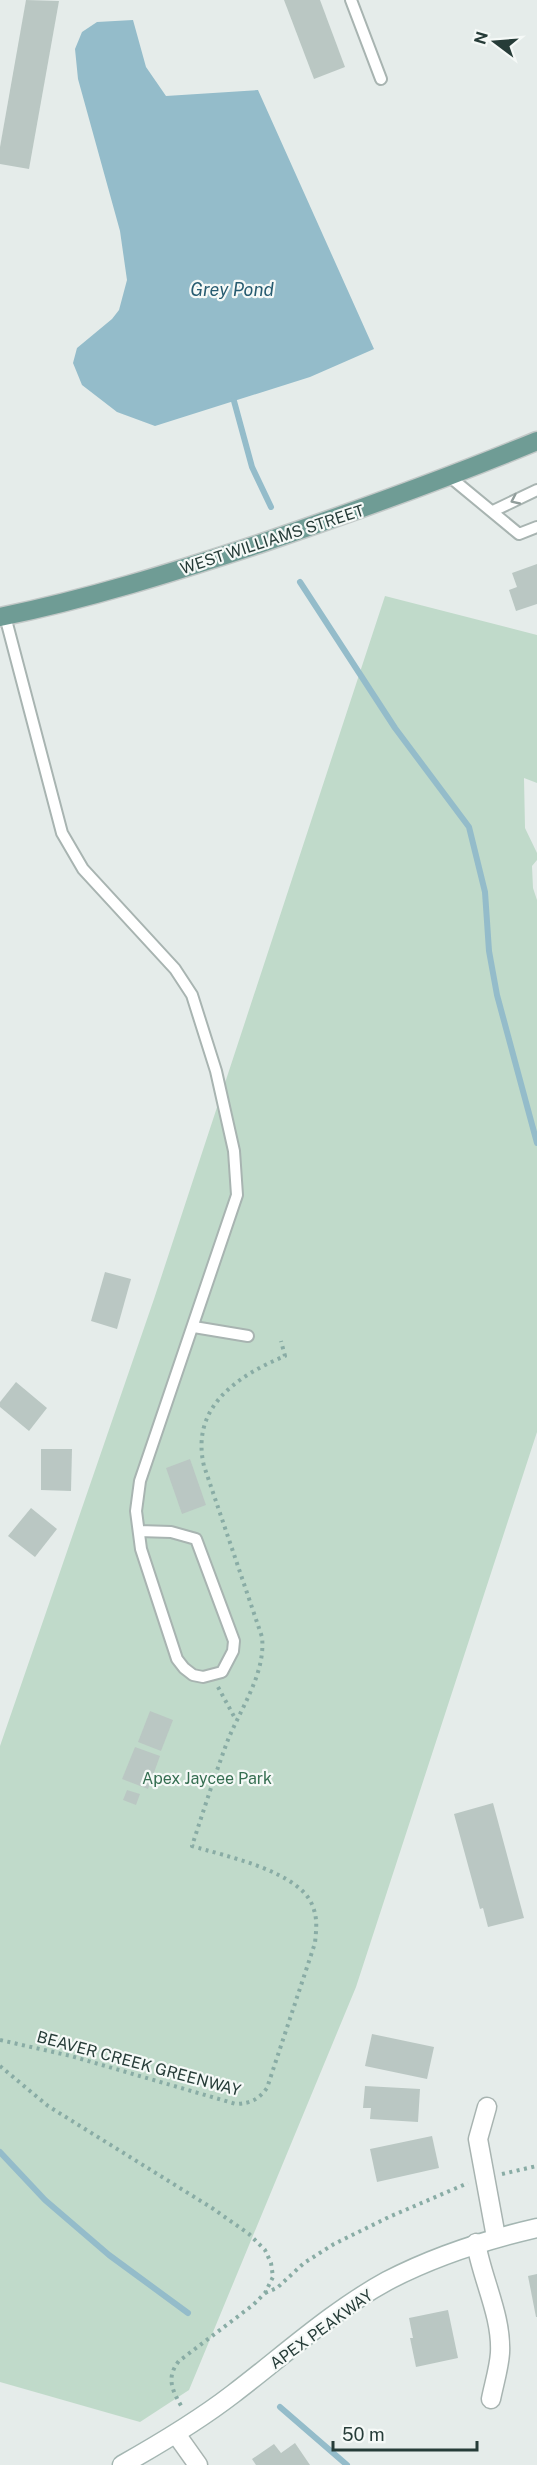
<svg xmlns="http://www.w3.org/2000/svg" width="537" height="2465" viewBox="0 0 537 2465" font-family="'Public Sans',sans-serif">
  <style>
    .green { fill: #c0daca }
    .water { fill: #94bcca }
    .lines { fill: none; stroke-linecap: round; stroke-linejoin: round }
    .stream { stroke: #94bcca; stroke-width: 6 }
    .building { fill: #bac7c3 }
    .lane-casing { stroke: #a8b4b1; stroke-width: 14 }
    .street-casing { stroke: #a8b4b1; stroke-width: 21 }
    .secondary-casing { stroke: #a4b6b2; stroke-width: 21 }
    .primary-casing { stroke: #c2c8c7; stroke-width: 21 }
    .path { stroke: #89aca5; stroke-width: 4; stroke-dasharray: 3 4.5; stroke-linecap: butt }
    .lane { stroke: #fff; stroke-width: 10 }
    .street { stroke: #fff; stroke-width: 18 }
    .secondary { stroke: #fff; stroke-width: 18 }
    .primary { stroke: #6f9c95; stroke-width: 18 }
    .oneway { stroke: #929e9c }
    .labels { text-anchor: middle; stroke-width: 4.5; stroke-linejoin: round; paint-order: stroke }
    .street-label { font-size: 16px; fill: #263c38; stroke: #f5f9f7 }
    .park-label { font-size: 16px; fill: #356e51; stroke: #f5f9f7 }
    .water-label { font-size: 18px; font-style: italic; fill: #275c71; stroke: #f5f9f7 }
  </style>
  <rect width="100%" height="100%" fill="#e5ecea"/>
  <path class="green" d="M385 596 537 635V783L524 778 525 828 537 853V860L532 866 533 888 537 900V1432L356 1987 189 2390 140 2422 0 2382V1746L154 1299Z"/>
  <path class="water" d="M133 20 146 67 166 96 258 90 374 349 310 377 155 426 117 412 82 385 73 363 77 348 112 319 119 310 127 280 120 231 78 79 75 49 82 32 97 22Z"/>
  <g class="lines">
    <g class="stream">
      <path d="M234 401 252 467 271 507"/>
      <path d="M300 582 395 728 469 827 485 892 489 951 497 995 537 1143"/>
      <path d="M0 2152 45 2200 109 2255 188 2313"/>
      <path d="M280 2407 347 2465"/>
    </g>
  </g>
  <g class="building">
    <path d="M26 0 59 1 29 169 0 164V147Z"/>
    <path d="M284 0H320L345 67 314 79Z"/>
    <path d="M537 564V604L516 611 509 590 517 587 512 573Z"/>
    <path d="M105 1272 131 1279 117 1329 91 1321Z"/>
    <path d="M16 1382 47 1408 29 1431 0 1407V1402Z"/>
    <path d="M41 1449H72L71 1491 41 1490Z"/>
    <path d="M190 1459 206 1505 182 1514 166 1468Z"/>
    <path d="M31 1508 57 1529 35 1557 8 1536Z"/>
    <path d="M150 1711 173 1720 161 1751 138 1742Z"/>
    <path d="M135 1747 160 1756 148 1789 122 1779Z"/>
    <path d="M127 1790 140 1794 136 1805 123 1800Z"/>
    <path d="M493 1803 524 1918 488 1927 483 1908 480 1909 454 1814Z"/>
    <path d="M372 2034 434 2047 427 2079 365 2066Z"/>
    <path d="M365 2086 420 2089 418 2122 370 2119 371 2108H363Z"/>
    <path d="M432 2136 439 2168 377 2182 370 2149Z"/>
    <path d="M537 2274V2317H536L528 2276Z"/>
    <path d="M448 2310 458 2358 416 2367 410 2338H413L409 2318Z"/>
    <path d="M295 2443 310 2465H256L252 2459 274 2444 281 2453Z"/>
  </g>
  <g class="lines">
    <defs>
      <g id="lane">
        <path d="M351 0 381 79"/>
        <path d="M450 477 519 534 537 527"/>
        <path d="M493 511 537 490"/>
        <path d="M5 616 62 833 83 869 175 969 192 995 216 1071 234 1151 237 1195 140 1481 136 1511 141 1549 177 1659 184 1668 193 1675 203 1677 222 1672 233 1651 234 1641 196 1539 171 1532 139 1531"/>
        <path d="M194 1327 248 1336"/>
      </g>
      <g id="street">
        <path d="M487 2107 478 2139 496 2237"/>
        <path d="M476 2243C482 2279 502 2316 500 2353 499 2368 494 2384 491 2399"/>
        <path d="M176 2434 198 2465"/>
      </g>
      <path id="secondary" d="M122 2465C161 2443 198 2421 233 2394 283 2356 332 2311 387 2281 435 2256 485 2240 537 2228"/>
      <path id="primary" d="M0 617C88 599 174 572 259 544 353 512 445 479 537 441"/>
    </defs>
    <use href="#lane" class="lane-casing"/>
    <use href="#street" class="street-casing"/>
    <use href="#secondary" class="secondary-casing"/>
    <use href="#primary" class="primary-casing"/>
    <g class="path">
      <path d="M218 1687 236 1720"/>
      <path d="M0 2040 71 2056 236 2104C251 2103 258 2100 267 2088L315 1943C316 1931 318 1920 313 1907 301 1871 224 1856 192 1846 203 1812 214 1778 226 1745 239 1710 266 1675 262 1637L204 1466C190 1407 237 1376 285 1356L281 1341"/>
      <path d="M0 2066 48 2106 212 2208 249 2234 265 2250 271 2263 273 2277 265 2293 253 2305 179 2361C165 2378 173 2392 183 2409"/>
      <path d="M502 2174 537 2166"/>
      <path d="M265 2293 277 2288 304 2263 334 2244 389 2217 468 2183"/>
    </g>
    <use href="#lane" class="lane"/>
    <use href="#street" class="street"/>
    <use href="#secondary" class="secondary"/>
    <use href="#primary" class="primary"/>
  </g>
  <defs><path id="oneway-chevron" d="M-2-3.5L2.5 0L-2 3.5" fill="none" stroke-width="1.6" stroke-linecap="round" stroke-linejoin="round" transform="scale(1.5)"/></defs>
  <use class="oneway" href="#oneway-chevron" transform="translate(515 500) rotate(155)"/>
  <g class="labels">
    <g class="street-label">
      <text transform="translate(272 539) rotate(-18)" y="6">WEST WILLIAMS STREET</text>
      <text transform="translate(139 2063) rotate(15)" y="6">BEAVER CREEK GREENWAY</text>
      <text transform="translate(321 2329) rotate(-36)" y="6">APEX PEAKWAY</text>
    </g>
    <g class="park-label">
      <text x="207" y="1784">Apex Jaycee Park</text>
    </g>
    <g class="water-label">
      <text x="232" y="296">Grey Pond</text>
    </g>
  </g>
  <g transform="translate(495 42) rotate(286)" stroke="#f5f9f7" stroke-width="4.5" paint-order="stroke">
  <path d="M0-4.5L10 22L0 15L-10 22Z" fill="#263c38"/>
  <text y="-9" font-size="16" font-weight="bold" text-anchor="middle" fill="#263c38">N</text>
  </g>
  <path d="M333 2441v9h144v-9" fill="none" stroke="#263c38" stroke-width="3"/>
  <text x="342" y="2441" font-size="18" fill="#263c38" stroke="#f5f9f7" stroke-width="4.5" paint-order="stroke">50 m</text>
</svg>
